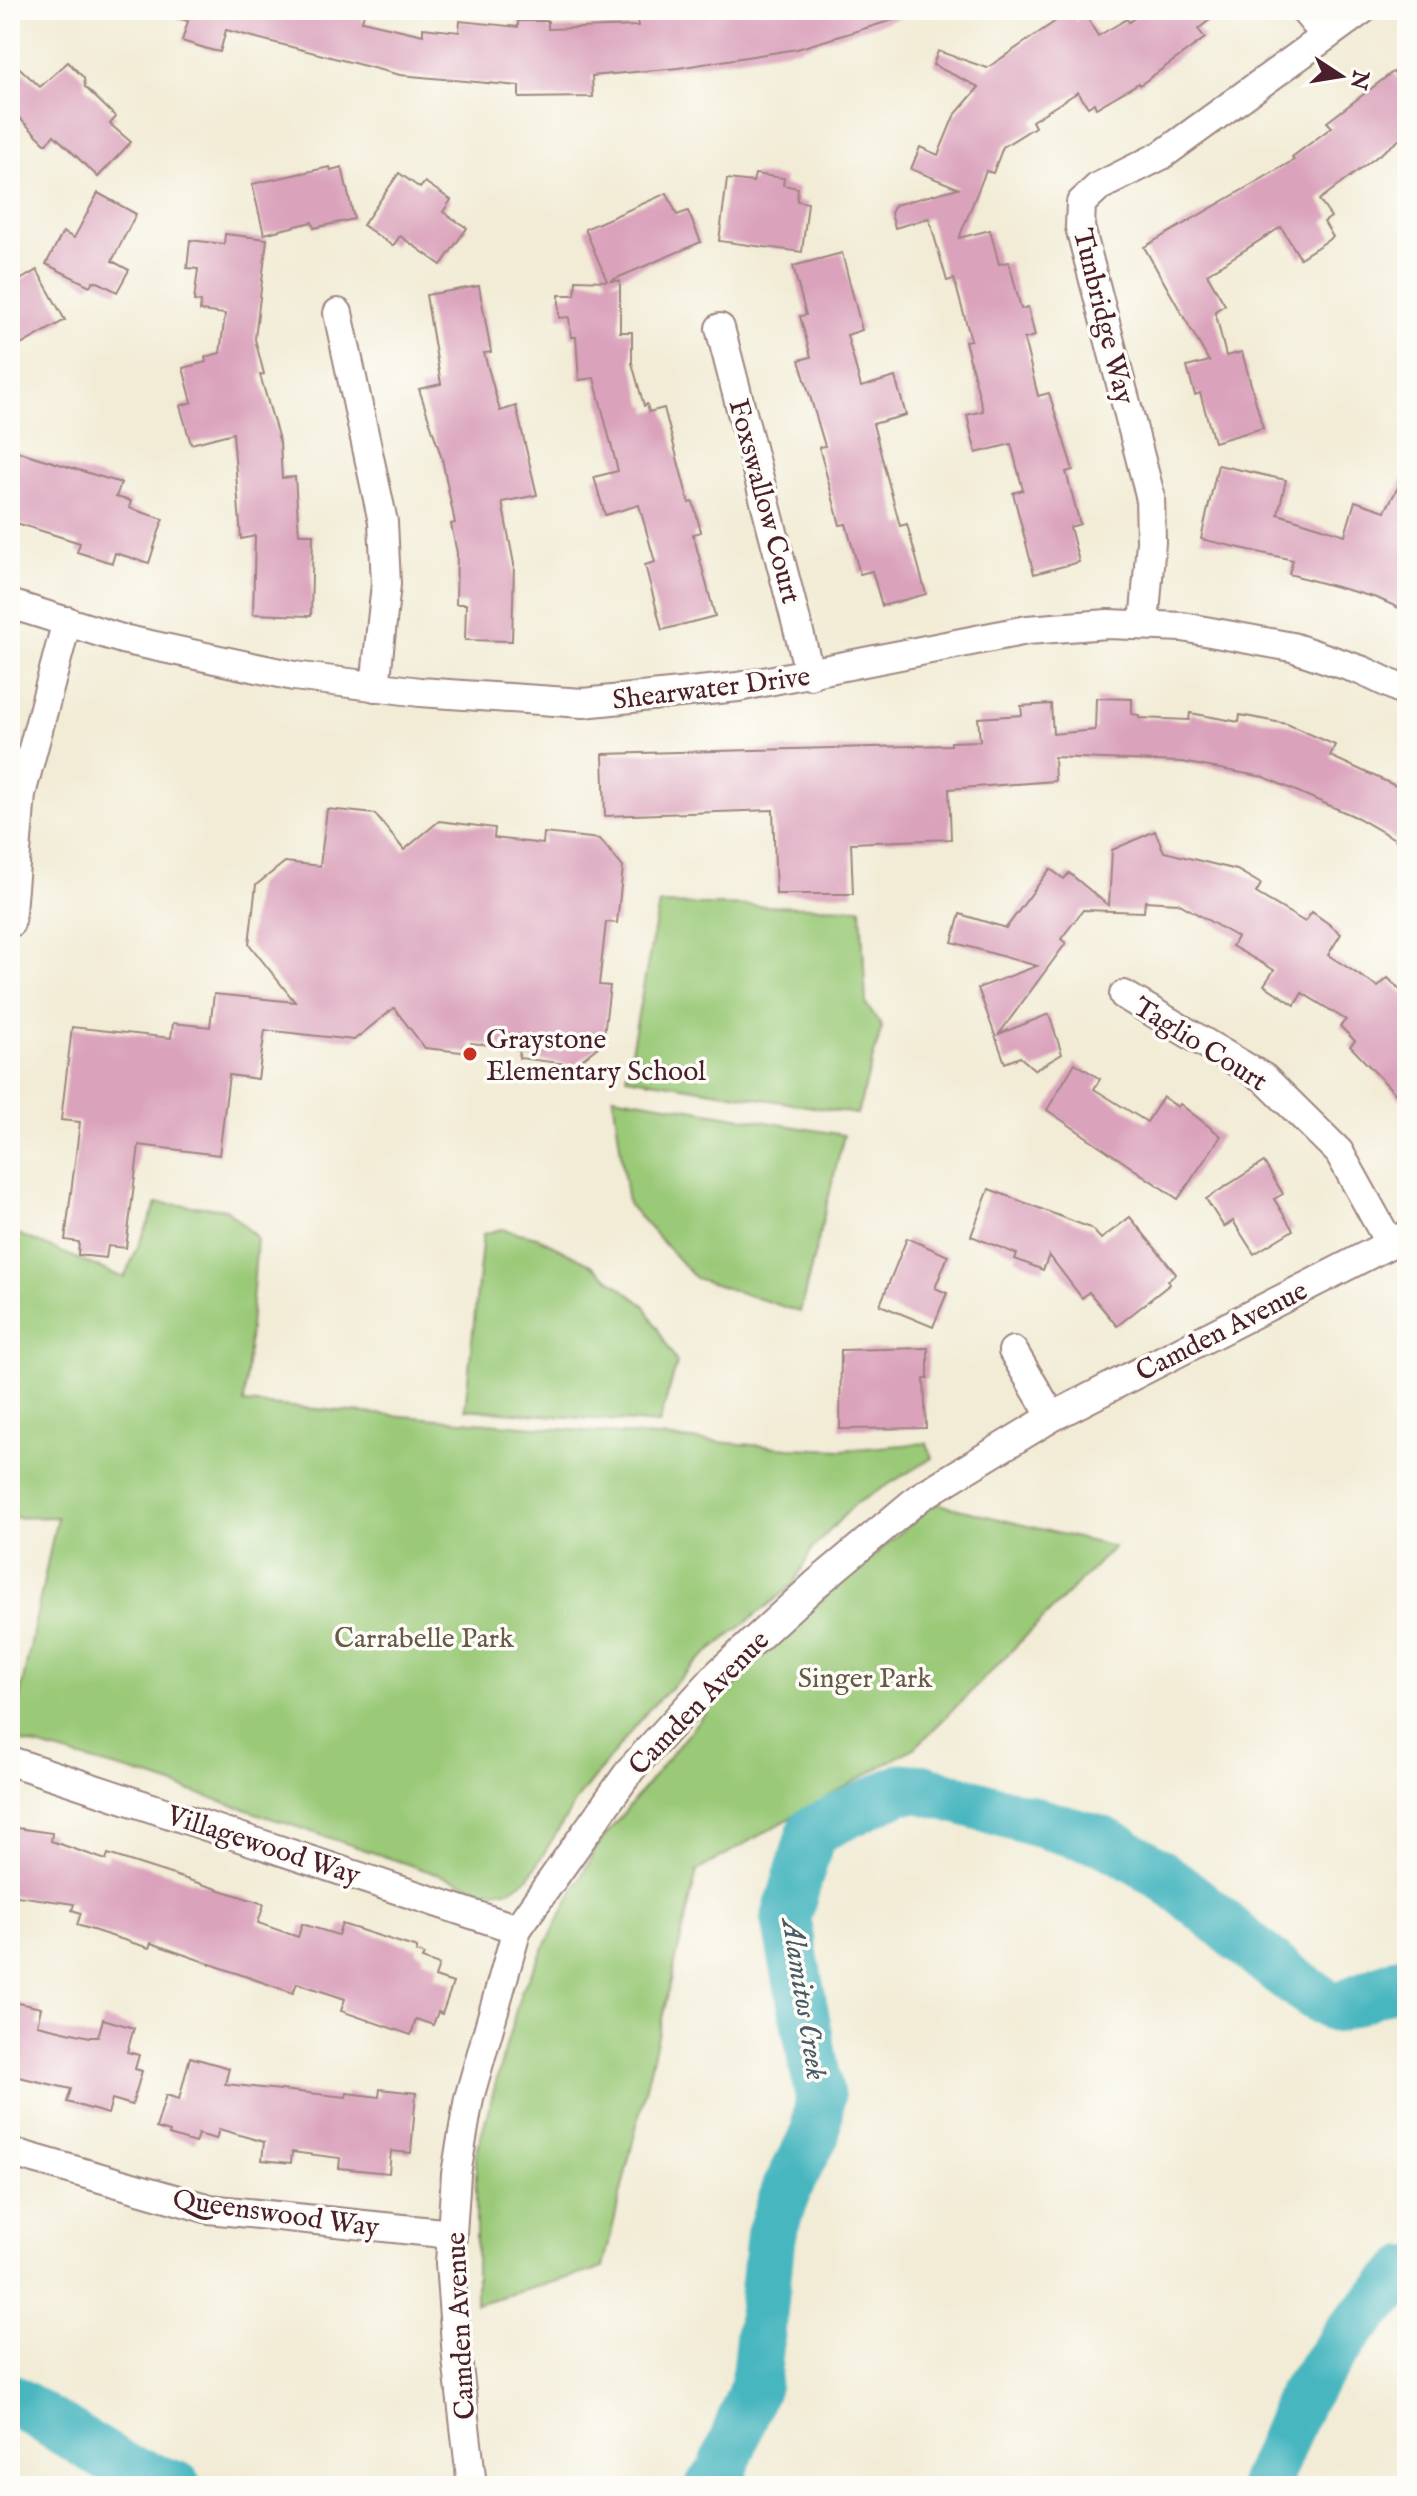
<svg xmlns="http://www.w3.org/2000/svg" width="1417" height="2496" viewBox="0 0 1417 2496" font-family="'IM FELL English',serif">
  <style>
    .green { fill: #9ac977; stroke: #727451; stroke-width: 2 }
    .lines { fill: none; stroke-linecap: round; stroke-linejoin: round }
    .river { stroke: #47b6bf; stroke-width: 50 }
    .building { fill: #daa2bb }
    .minor-casing { stroke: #9e8680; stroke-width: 32 }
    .minor { stroke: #fff; stroke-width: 28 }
    .poi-dot { fill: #c8321e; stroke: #fdfcf7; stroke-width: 3 }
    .labels { text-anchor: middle; stroke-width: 7; stroke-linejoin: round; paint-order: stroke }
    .street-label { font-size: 28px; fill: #4a1f2b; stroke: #fdfcf7 }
    .poi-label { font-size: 28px; fill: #4a1f2b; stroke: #fdfcf7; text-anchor: start }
    .park-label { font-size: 28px; fill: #665a46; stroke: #fdfcf7 }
    .water-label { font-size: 30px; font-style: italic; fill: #495b66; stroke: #fdfcf7 }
  </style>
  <rect width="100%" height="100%" fill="#fdfcf7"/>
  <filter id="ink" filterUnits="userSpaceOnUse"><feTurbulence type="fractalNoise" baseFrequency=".0125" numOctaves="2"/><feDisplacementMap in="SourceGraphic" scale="16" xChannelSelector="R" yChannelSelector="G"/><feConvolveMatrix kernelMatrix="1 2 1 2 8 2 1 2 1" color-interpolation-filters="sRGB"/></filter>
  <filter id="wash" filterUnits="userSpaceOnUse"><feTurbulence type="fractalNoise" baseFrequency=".006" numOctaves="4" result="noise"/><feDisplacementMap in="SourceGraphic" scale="32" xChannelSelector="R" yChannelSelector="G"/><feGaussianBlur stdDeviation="1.8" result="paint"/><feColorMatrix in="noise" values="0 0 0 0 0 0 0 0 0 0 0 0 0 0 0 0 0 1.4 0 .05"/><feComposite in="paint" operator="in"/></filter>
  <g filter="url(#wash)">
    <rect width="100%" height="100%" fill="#f2ecd6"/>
    <g class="green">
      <path d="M659 904 861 908 866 1004 882 1027 857 1114 626 1077Z"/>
      <path d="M613 1096 844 1135 800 1312 695 1278 628 1204Z"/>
      <path d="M157 1203 226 1209 257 1238 244 1403 790 1448 842 1450 927 1443 932 1458 854 1505 812 1549 793 1585 699 1660 649 1709 580 1795 529 1877 510 1890H484L143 1775 11 1739 57 1517 10 1518V1236L18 1234 124 1278Z"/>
      <path d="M501 1229 537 1237 589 1263 645 1306 677 1363 659 1424 465 1409 483 1234Z"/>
      <path d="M934 1503 1114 1547 917 1746 697 1871 603 2268 476 2304V2155L521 1992 597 1846 733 1678Z"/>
    </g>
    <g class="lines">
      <g class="river">
        <path d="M10 2398 128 2470 177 2486"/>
        <path d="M710 2486 721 2474 755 2385 771 2234 787 2188 815 2134 820 2098 786 1918 812 1831 902 1788 923 1789 1102 1841C1191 1880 1251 1961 1335 2008L1407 1979"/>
        <path d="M1264 2486 1301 2397 1351 2329 1407 2271"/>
      </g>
    </g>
    <g id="blocks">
      <g class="building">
        <path d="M178 10H365L362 21 423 35V28L459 32 460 21 518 27V21H548V29L638 26 636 13 670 10H905L906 16 797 49 678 68 592 76 593 97 519 98V86L400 75 226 30 220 52 211 50 182 41 188 21 177 18Z"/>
        <path d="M1146 10H1223L1198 29 1205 38 1140 85 1139 83 1096 108 1094 103 1088 107 1078 92 1032 121 1035 127 1003 147 993 173 986 171 959 238 990 230 999 264 1009 262 1021 309 1028 307 1035 336 1024 339 1038 396 1049 393 1073 470 1066 472 1080 524 1070 527 1079 562 1034 574 1013 493 1023 490 1011 444 976 453 973 441 967 415 983 411 965 341 971 340 954 279 947 281 929 218 895 228 891 213 895 205 958 188 911 169 920 147 938 155 954 116 979 87 933 65 938 51 987 68 1069 12 1074 21 1085 14 1098 36 1127 19 1129 22Z"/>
        <path d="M10 59 40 87 68 62 84 78 85 87 116 117 110 124 131 142 98 177 54 135 46 144 10 109Z"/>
        <path d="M1393 72 1407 89V134L1319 200 1331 217 1324 222 1333 237 1300 258 1281 227 1207 274 1225 305 1215 311 1226 356 1242 352 1263 428 1214 442 1200 393 1195 395 1187 367 1209 361 1144 247 1294 160 1292 157 1332 127 1327 122Z"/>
        <path d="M330 167 331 170 342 167 354 219 314 228 312 222 264 234 252 184Z"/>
        <path d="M399 173 420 188 425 182 451 200 443 212 467 228 441 265 400 236 393 246 363 225Z"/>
        <path d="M755 174 784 178 783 185 798 188 797 201 808 203 802 252 719 241 727 179 753 182Z"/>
        <path d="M98 193 136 214 112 261 129 270 117 292 100 283 93 281 90 286 46 264 63 232 74 238Z"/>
        <path d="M667 193 677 215 688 211 701 242 610 281H620V332H632V363L644 406 647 404 649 412 664 408 689 503 693 502 701 532 693 534 715 616 662 630 645 565 655 562 639 505 605 515 594 477 618 471 594 378 579 380 576 337H571L569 317 559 318V295H575L576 280 607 281 585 229Z"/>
        <path d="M225 234 267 239 255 339 264 374 260 375 280 443 282 478 295 477 299 534H313L311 616 253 614 255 536 241 539 233 433 191 444 180 406 192 402 183 368 206 362 205 357 220 353 225 314 200 311 201 302 194 301 198 269 187 268 190 240 224 244Z"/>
        <path d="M842 253 862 330 847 335 861 387 895 377 906 415 873 424 900 526 907 524 926 594 882 606 872 571 860 574 846 524 840 525 819 447 825 446 799 360 811 357 800 316 806 315 793 266Z"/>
        <path d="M37 270 65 320 10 351V286Z"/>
        <path d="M479 286 491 352 484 353 500 411 516 406 537 495 502 502 514 564 512 641 465 640 466 604H456L457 553 451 524 455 523 442 459 419 389 441 384 426 295Z"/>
        <path d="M10 449 121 483 116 497 131 501 129 508 163 519 149 563 115 553 112 563 77 552 80 543 10 521Z"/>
        <path d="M1218 465 1286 480 1278 514 1345 535 1355 501 1385 511 1407 471V597L1401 609 1377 598 1289 574 1293 560 1201 539Z"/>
        <path d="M1096 698 1132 699V714L1139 715V718L1189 720 1190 713 1239 722 1240 715 1287 724 1335 745 1330 756 1407 791V846L1358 818 1264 777 1182 762 1054 757 1055 781 949 789 951 839 851 843 853 894H776L773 810 605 816 603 754 951 745V742L980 741 978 718 1022 715 1021 706 1051 704 1053 734 1095 730Z"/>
        <path d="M327 809 375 814 404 850 439 821 495 828 494 838 543 844 544 833 600 839 623 867 617 923 606 922 599 985 610 986 603 1043 575 1065 519 1058 520 1048 471 1043 470 1053 425 1048 394 1008 354 1040 265 1030 258 1079 229 1075 219 1155 139 1145 126 1248 108 1246 106 1258 78 1255 79 1242 65 1240 80 1122 61 1120 72 1027 171 1038 173 1023 210 1027 214 994 295 1002 249 944 256 885 285 862 320 866Z"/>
        <path d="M1155 831 1164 852 1237 870 1261 884 1256 893 1305 922 1312 912 1329 924 1341 934 1328 955 1378 987 1388 978 1407 997V1106L1350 1046 1355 1041 1340 1026 1346 1020 1302 993 1295 1005 1264 985 1274 970 1232 946 1237 937 1178 903 1145 901 1144 912 1083 910 1061 939 1066 943 999 1034 1049 1014 1062 1054 1035 1070 1020 1057 1005 1063 978 988 1037 966 952 942 960 914 1006 928 1050 869 1064 879 1069 873 1109 906 1112 850Z"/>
        <path d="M1075 1063 1100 1079 1094 1089 1147 1122 1163 1097 1178 1107 1180 1104 1221 1136 1178 1199 1047 1110Z"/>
        <path d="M1264 1162 1283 1194 1274 1199 1293 1230 1254 1254 1233 1221 1224 1227 1206 1199Z"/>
        <path d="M989 1189 1091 1228 1101 1239 1130 1217 1176 1274 1168 1281 1170 1284 1117 1326 1089 1292 1082 1298 1049 1255 1043 1270 1015 1259 1017 1254 971 1236Z"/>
        <path d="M907 1238 948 1256 935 1288 947 1293 933 1327 880 1305Z"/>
        <path d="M928 1348V1379H924L926 1428 840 1429 841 1350Z"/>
        <path d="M10 1827 52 1833 51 1841 106 1860 108 1854 264 1904 258 1923 298 1937 302 1924 338 1935 342 1924 417 1948 416 1952 424 1955 422 1959 439 1965 435 1977 453 1983 442 2014 438 2012 433 2025 416 2019 411 2035 341 2011 345 1999 297 1983 293 1993 151 1943 149 1948 77 1925 81 1913 72 1910 74 1904 10 1895Z"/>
        <path d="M10 2001 41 2008 37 2025 90 2037H98L103 2019 134 2028 127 2052 139 2055 135 2069 142 2071 132 2105 112 2099 108 2114 67 2102 71 2089 10 2075Z"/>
        <path d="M190 2057 229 2068 225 2084 346 2097 347 2093 379 2097 380 2089 416 2093 411 2153 391 2151 389 2173 339 2168 340 2158 292 2152 291 2163 262 2160 264 2142 219 2129 216 2139 198 2134 195 2143 169 2135 170 2132 156 2128 166 2095 179 2099Z"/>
      </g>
    </g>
  </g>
  <g filter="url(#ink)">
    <use href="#blocks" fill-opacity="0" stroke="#9e8680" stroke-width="2"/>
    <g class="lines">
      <defs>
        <g id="minor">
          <path d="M1304 10 1326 36"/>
          <path d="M338 313 383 522 386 584 375 687"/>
          <path d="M720 328 810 675"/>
          <path d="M10 604 122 639 294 676 420 692 583 703 738 687 1027 630 1108 624 1183 627 1292 647 1363 671 1407 692"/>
          <path d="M1144 625 1151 542 1150 495 1080 227 1081 203 1098 187 1162 155 1362 10"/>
          <path d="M10 923 21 794 67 621"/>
          <path d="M1124 995 1264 1078 1339 1152 1390 1244"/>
          <path d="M1013 1351 1052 1417"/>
          <path d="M10 1761 517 1929"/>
          <path d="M10 2152 209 2209 452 2234"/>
          <path d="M472 2486 457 2358 450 2263 456 2174 469 2098 517 1929 631 1769 720 1672 816 1584 920 1497 1052 1417 1407 1235"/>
        </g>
      </defs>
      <use href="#minor" class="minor-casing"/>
      <use href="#minor" class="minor"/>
    </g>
  </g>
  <circle class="poi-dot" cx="470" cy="1054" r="8"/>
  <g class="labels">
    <g class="street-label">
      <text transform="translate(1105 316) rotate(76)" y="10">Tunbridge Way</text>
      <text transform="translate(766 501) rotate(75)" y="10">Foxswallow Court</text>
      <text transform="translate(711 687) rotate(-7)" y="10">Shearwater Drive</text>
      <text transform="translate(1201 1043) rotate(32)" y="10">Taglio Court</text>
      <text transform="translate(1221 1330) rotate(-27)" y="10">Camden Avenue</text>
      <text transform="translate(698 1702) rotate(-46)" y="10">Camden Avenue</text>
      <text transform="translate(264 1844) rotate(18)" y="10">Villagewood Way</text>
      <text transform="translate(276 2212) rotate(8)" y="10">Queenswood Way</text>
      <text transform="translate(459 2326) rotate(-93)" y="10">Camden Avenue</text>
    </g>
    <g class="poi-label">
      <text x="486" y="1048">Graystone<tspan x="486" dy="32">Elementary School</tspan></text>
    </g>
    <g class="park-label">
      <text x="424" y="1647">Carrabelle Park</text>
      <text x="865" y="1687">Singer Park</text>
    </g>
    <g class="water-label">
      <text transform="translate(805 1999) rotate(81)" y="10">Alamitos Creek</text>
    </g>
  </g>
  <rect width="1417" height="2496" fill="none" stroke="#fdfcf7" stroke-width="40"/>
  <g transform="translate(1341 76) rotate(102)" stroke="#fdfcf7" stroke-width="6" paint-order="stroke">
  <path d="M0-6L14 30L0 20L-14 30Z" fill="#4a1f2b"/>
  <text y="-12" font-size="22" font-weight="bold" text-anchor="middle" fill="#4a1f2b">N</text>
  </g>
</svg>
